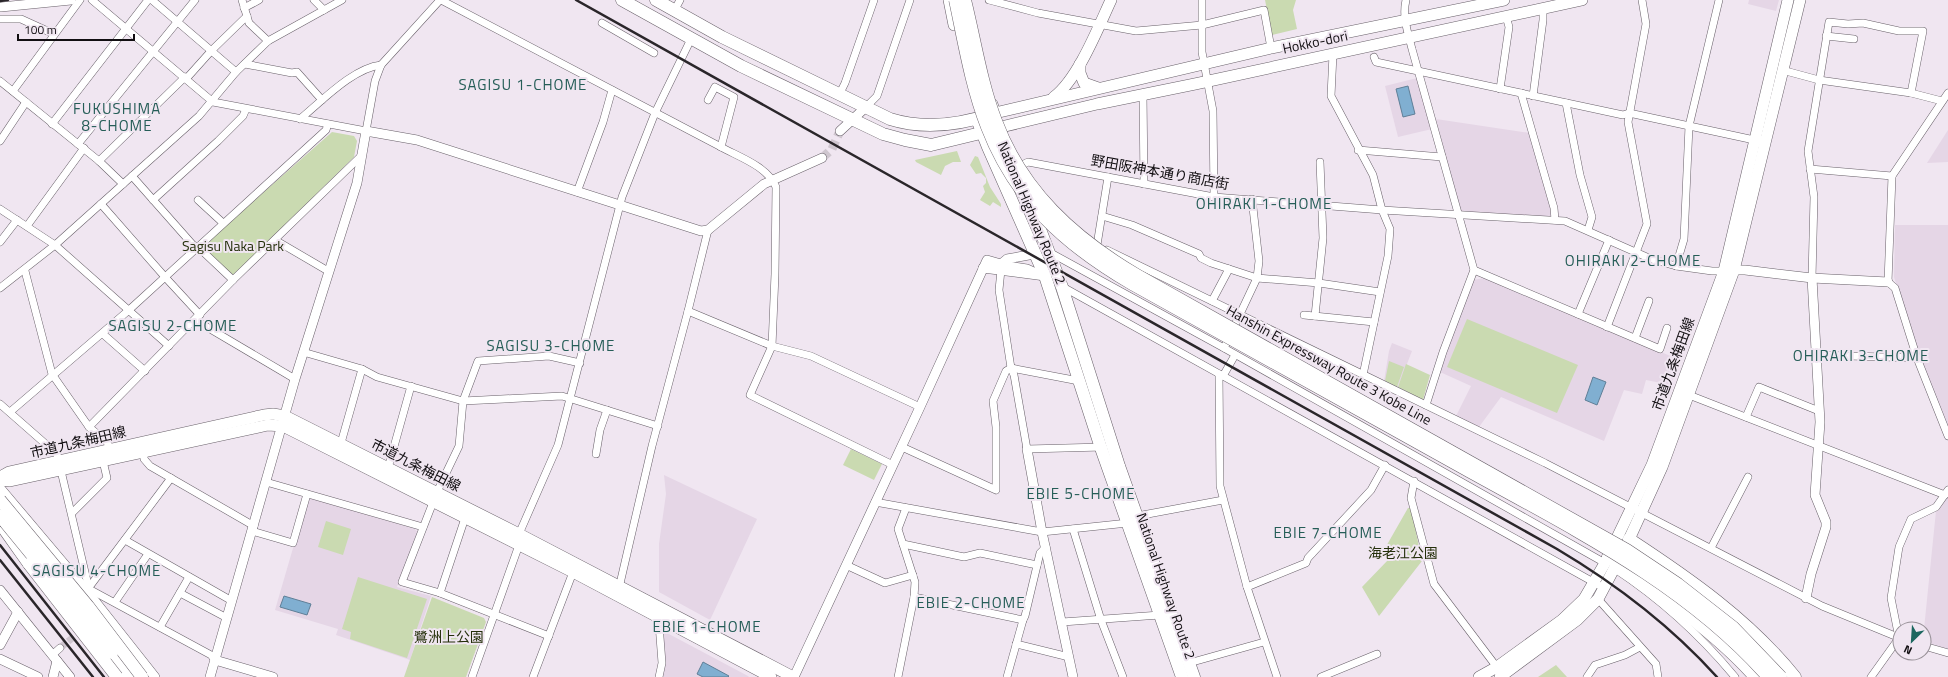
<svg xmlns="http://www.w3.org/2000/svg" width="1948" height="677" viewBox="0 0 1948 677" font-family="'Titillium Web','Noto Sans JP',sans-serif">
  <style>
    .built { fill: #e5d6e6 }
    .green { fill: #cadab1 }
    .water { fill: #80afd1; stroke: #5f7f97 }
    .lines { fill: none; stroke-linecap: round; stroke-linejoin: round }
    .street-tunnel { stroke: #cfc6cf; stroke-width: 7; stroke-dasharray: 7 3.5; stroke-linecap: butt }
    .secondary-tunnel { stroke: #cfc6cf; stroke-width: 9; stroke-dasharray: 9 4.5; stroke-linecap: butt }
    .street-casing { stroke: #686069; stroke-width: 8 }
    .secondary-casing { stroke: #686069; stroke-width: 10 }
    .primary-casing { stroke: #686069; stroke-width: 12 }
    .highway-casing { stroke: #686069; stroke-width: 13 }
    .street { stroke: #fff; stroke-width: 7 }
    .secondary { stroke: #fff; stroke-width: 9 }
    .primary { stroke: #fff; stroke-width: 11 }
    .highway { stroke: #fff; stroke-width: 12 }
    .rail { stroke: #2a262a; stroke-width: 2.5 }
    .highway-bridge-casing { stroke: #686069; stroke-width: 13; stroke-linecap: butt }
    .highway-bridge { stroke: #fff; stroke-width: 12 }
    .labels { text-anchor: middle; stroke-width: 4; stroke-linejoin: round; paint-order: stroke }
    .street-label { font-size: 14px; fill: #110e11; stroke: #f0e6f1 }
    .park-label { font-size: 14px; fill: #242f0a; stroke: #f0e6f1 }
    .neighbourhood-label { font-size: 15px; letter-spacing: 1px; fill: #255d57; stroke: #f0e6f1 }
  </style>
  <rect width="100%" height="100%" fill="#f0e6f1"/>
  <g class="built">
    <path d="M1749 0H1779L1776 11 1748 4Z"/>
    <path d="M1417 78 1432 129 1398 137 1385 86Z"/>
    <path d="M1436 119 1530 133 1552 209 1553 217 1463 214 1460 211Z"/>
    <path d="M1948 130V162L1927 163Z"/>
    <path d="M1895 225H1948V428L1920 357 1894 277Z"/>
    <path d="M1484 278 1680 360 1671 385 1646 380 1642 394 1624 390 1604 441 1501 397 1479 427 1456 416 1471 386 1440 372 1473 280Z"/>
    <path d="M1392 343 1412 351 1398 387 1384 381 1389 351Z"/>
    <path d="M664 475 757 519 710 620 659 592V544L666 494Z"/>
    <path d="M1948 496V649L1924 641V629L1936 511 1939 510Z"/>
    <path d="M311 498 415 529 418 533 397 587 431 596 410 660 336 635 338 629 275 610 307 500Z"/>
    <path d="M667 633 748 676 749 677H663L666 663 663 634Z"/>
  </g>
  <g class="green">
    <path d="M1265 0H1296L1293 10 1297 29 1272 35Z"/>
    <path d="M332 132 354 136 357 141 354 157 235 274H231L204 249 205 244Z"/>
    <path d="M957 151 961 162H953L945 166 941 175 916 162 915 160Z"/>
    <path d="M975 156 978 157 990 187 1001 204V207L993 202 990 206 980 200 985 192 983 186 986 183V178L981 173 976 174 970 165Z"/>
    <path d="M1467 319 1578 365 1557 413 1447 367Z"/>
    <path d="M1389 361 1404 367 1397 387 1385 381Z"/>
    <path d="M1406 364 1430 375 1423 400 1398 387Z"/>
    <path d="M851 449 882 464 874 480 843 465Z"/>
    <path d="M1408 508H1411L1422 561 1379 616 1362 587 1388 560 1384 550Z"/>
    <path d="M326 521 351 529 343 555 318 547Z"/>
    <path d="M358 577 427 599 407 658 350 639 351 632 342 629Z"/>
    <path d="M432 597 484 618 486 622 466 677H404Z"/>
    <path d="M1556 665 1567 677H1538Z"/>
  </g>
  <g class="water">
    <path d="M1408 86 1415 114 1403 117 1396 89Z"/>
    <path d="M1593 377 1606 382 1597 405 1585 400Z"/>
    <path d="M284 596 311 604 307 615 280 607Z"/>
    <path d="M703 662 729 676 728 677H703L697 674Z"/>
  </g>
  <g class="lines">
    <path class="street-tunnel" d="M60 648 76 635"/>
    <path class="secondary-tunnel" d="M822 158 832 149 840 131"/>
    <defs>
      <g id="street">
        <path d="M92 0 213 102 366 131 375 81 381 65 440 0"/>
        <path d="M152 0 236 72"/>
        <path d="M242 0 249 23 268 41"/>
        <path d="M314 0 324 10"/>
        <path d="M441 0 721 147C739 157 767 166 776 187L775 274 772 346 750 395 893 465"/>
        <path d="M989 0 1038 13 1136 31 1202 25 1264 10 1271 48"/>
        <path d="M1202 0V52L1213 111 1214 197"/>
        <path d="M1406 0C1402 17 1408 33 1412 49L1474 270 1443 352 1426 405"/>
        <path d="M244 8 259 0"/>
        <path d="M674 11 680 0"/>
        <path d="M0 19H21L54 34"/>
        <path d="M602 23 654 53"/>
        <path d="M1826 36 1854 39"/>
        <path d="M1333 54 1331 96 1373 175 1382 210 1390 229 1388 256 1363 375"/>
        <path d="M1374 57 1376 62 1623 115 1629 113 1759 141"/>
        <path d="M245 64 292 73 297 72 322 100"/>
        <path d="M1782 70 1819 80 1911 93 1942 101"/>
        <path d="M186 79 212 50 247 16"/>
        <path d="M0 81 99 161 123 184"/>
        <path d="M1500 89 1509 27 1506 16"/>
        <path d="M13 91 80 0"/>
        <path d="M1521 93 1554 208 1555 220"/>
        <path d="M1948 93 1892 176 1888 282 1895 288 1917 358 1948 436"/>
        <path d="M1143 94 1144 184"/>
        <path d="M839 95 845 83 874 0"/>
        <path d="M1533 96 1543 20V8"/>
        <path d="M708 100 715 87 734 97 721 147"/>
        <path d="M1566 103 1580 175 1592 217 1588 230"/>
        <path d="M866 107 877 96 910 0"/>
        <path d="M300 119C322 101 353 68 381 65"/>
        <path d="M52 124 148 0"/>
        <path d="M0 141 26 102"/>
        <path d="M78 144 195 0"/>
        <path d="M1358 150 1442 157"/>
        <path d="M99 161 185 77"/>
        <path d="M1016 168 1028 162 1214 197 1382 210 1565 221 1651 259 1676 266 1712 271H1728"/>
        <path d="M1810 169 1892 176"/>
        <path d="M132 176 193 245 198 247 233 280"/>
        <path d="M577 192 603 122 612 90"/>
        <path d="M153 200 218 141 243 116 246 109"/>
        <path d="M198 200 223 223"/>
        <path d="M101 204 165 277 200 315"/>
        <path d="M0 209 55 245 169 346"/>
        <path d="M1102 216 1132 225 1199 254 1201 258 1211 263 1257 278 1319 283 1380 292"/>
        <path d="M27 226 84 148"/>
        <path d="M275 240 328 271"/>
        <path d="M0 242 17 220"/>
        <path d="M1097 245 1108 177"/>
        <path d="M1107 250 1545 463 1822 606 1900 638"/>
        <path d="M1049 252 1224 348 1605 563"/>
        <path d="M1001 264 1027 268 1038 273"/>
        <path d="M1676 266 1684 239 1689 126 1719 0"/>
        <path d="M1001 270 999 290 1011 368 1014 375 1027 449 1103 447"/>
        <path d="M1474 270 1660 349 1667 328"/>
        <path d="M25 271 52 374 89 427 107 442 110 449"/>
        <path d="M1812 278 1814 197 1808 151 1829 22 1848 24 1863 23 1899 31H1923L1911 93"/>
        <path d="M1063 287 1604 588"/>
        <path d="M0 288 55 245 199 116 236 72 268 41 342 0"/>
        <path d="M1212 301 1229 269"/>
        <path d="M688 311 772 346 811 356 920 407"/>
        <path d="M1578 314 1609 240"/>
        <path d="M1304 315 1374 322"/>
        <path d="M1315 316 1323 238 1320 162"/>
        <path d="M195 320 295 379"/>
        <path d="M1607 327 1647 224 1628 122 1646 24 1642 0"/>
        <path d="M103 334 145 371"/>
        <path d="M1635 338 1649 301"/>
        <path d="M1224 348 1257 278 1259 261 1252 199"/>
        <path d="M303 352 362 369 377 377 463 401 562 396 658 426"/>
        <path d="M1816 355 1917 358"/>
        <path d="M1219 374 1220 486 1247 587 1277 677"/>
        <path d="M1223 376 1235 355"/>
        <path d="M1689 395 1945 495"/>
        <path d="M0 404 57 454 89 589 211 655 215 660"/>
        <path d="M10 412 129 310 326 130 328 124"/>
        <path d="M1746 417 1759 387 1819 411"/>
        <path d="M89 427 233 280 361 156"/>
        <path d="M341 443 362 369"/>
        <path d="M902 447 996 490V427L993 401 1006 371 1011 368 1079 381"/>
        <path d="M144 452V459L150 466 254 526"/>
        <path d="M596 454 600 430 607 410"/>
        <path d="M388 468 411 386"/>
        <path d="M1414 481 1411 498 1434 584 1499 670"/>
        <path d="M266 482 423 527"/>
        <path d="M875 502 1042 532 1128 523"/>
        <path d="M72 513 107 478 103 461"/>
        <path d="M1137 516 1223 500"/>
        <path d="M1073 529 1101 620 1123 677"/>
        <path d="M252 531 293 543 307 494"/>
        <path d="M125 540 232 601"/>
        <path d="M903 544 964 557 980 553 1037 565"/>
        <path d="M1711 548 1748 477"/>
        <path d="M846 565 885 583 913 575"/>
        <path d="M1615 569C1659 598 1701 636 1735 677"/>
        <path d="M1247 587 1306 563 1308 558 1371 490 1385 465"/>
        <path d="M619 588 652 446 688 311 708 230"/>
        <path d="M87 590 171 478"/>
        <path d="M180 593 227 618"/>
        <path d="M440 593 465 518"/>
        <path d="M914 597 1023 620"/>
        <path d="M1598 599 1656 664 1658 677"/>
        <path d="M115 602 148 554"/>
        <path d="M1062 622 1160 615"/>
        <path d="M160 627 189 577"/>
        <path d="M549 636 440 593 402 582 437 492 459 446 463 401 478 361 549 356 580 363"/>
        <path d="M1899 638 1891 598 1899 547 1911 519 1936 507 1948 490"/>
        <path d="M1016 644 1069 657"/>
        <path d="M1924 646 1948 653"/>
        <path d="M52 655 60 648"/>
        <path d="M1189 663 1264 642"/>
        <path d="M472 677 519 545V534L558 445 622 197 655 113 691 39"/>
        <path d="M533 677 573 572"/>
        <path d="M659 677 662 663 659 624 661 619"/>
        <path d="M898 677 914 597 915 582 898 529 906 508"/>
        <path d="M1007 677 1023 620 1025 616 1040 553 1046 547"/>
        <path d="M1321 677 1377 654"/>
        <path d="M1587 677 1595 665 1625 655 1640 647"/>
        <path d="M1871 677 1899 638"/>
      </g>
      <g id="secondary">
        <path d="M1 7 71 0"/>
        <path d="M840 131 866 107"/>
        <path d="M983 268 1045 276"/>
        <path d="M1734 270H1745L1812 278 1888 282"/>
        <path d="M1027 449 1042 532 1073 677"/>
        <path d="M0 488 87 591 155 677"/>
        <path d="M0 590 70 677"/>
        <path d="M1806 598 1811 574 1826 527V522L1815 495 1820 422 1812 278"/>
        <path d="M0 645 18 612"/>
        <path d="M0 659 38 677"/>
        <path d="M215 660 273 677"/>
        <path d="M53 677 57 661"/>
        <path d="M210 677 295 379 357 183 366 131 417 140 701 231 708 230 714 225 764 184 822 158"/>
        <path d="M794 677 920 407 987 260 1001 264 1007 259 1034 254"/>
      </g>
      <g id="primary">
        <path d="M949 0 954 25"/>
        <path d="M1080 64V73L1084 83 1098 88"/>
        <path d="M1054 97C1078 79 1098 28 1111 0"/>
        <path d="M992 104 995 113 1271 48 1504 0"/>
        <path d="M997 128 1097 104 1195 84 1582 0"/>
        <path d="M0 477 9 472 264 415 273 414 285 416 519 534 793 677"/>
        <path d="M0 480 10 481 268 425 283 426 573 572 771 677"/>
        <path d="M1479 677 1497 667 1562 620 1584 599 1605 563 1652 465 1724 271 1788 0"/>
        <path d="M1500 677 1577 620 1598 599 1626 546 1662 467 1734 270 1800 0"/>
      </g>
      <g id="highway">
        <path d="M622 0 741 66 883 134 905 140 931 145 989 131"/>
        <path d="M656 0 722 37 890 119C925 130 959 125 992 114"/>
        <path d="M977 119 988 147 1045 276 1101 448 1182 677"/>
        <path d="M1030 203 1062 287 1119 466 1194 677"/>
        <path d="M2 526 29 564"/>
        <path d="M1629 539C1690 579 1749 620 1795 677"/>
        <path d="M1608 557C1633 573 1657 591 1680 609 1706 630 1733 652 1755 677"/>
        <path d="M112 653 129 677"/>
      </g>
    </defs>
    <use href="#street" class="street-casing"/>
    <use href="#secondary" class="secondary-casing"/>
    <use href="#primary" class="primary-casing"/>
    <use href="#highway" class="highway-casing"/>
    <use href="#street" class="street"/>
    <use href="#secondary" class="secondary"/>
    <use href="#primary" class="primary"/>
    <use href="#highway" class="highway"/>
    <g class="rail">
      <path d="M576 0 1557 549C1616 584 1670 625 1717 677"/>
      <path d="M0 1 8 0"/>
      <path d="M0 545 104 677"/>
      <path d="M0 560 93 677"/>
    </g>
    <defs>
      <g id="highway-bridge">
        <path d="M955 0C964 42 971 86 987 127 1015 200 1065 245 1132 284 1242 346 1354 407 1465 469 1571 528 1686 584 1768 677"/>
        <path d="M965 0C975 40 981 82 996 121 1022 191 1074 238 1137 275L1627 550 1678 584 1733 627 1781 677"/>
        <path d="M0 500 88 606 142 677"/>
        <path d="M0 516 112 653"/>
        <path d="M29 564 117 677"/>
      </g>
    </defs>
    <use href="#highway-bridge" class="highway-bridge-casing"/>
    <use href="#highway-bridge" class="highway-bridge"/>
  </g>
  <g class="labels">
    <g class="street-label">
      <text transform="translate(1315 42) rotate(-12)" y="5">Hokko-dori</text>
      <text transform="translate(1160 172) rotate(10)" y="5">野田阪神本通り商店街</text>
      <text transform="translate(1032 213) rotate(67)" y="5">National Highway Route 2</text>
      <text transform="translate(1673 364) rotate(-70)" y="5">市道九条梅田線</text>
      <text transform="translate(1329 365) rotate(29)" y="5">Hanshin Expressway Route 3 Kobe Line</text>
      <text transform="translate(78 442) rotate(-13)" y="5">市道九条梅田線</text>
      <text transform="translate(416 465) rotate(27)" y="5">市道九条梅田線</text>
      <text transform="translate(1166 586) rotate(71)" y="5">National Highway Route 2</text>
    </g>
    <g class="park-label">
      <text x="233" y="251">Sagisu Naka Park</text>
      <text x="1403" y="558">海老江公園</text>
      <text x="449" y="642">鷺洲上公園</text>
    </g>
    <g class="neighbourhood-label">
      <text x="523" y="90">SAGISU 1-CHOME</text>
      <text x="117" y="114">FUKUSHIMA<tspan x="117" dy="17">8-CHOME</tspan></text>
      <text x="1264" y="209">OHIRAKI 1-CHOME</text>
      <text x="1633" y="266">OHIRAKI 2-CHOME</text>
      <text x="173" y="331">SAGISU 2-CHOME</text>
      <text x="551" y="351">SAGISU 3-CHOME</text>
      <text x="1861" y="361">OHIRAKI 3-CHOME</text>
      <text x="1081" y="499">EBIE 5-CHOME</text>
      <text x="1328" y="538">EBIE 7-CHOME</text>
      <text x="97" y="576">SAGISU 4-CHOME</text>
      <text x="971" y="608">EBIE 2-CHOME</text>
      <text x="707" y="632">EBIE 1-CHOME</text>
    </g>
  </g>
  <g transform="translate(1912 641) rotate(205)"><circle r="19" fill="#f0e6f1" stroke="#979097"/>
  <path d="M0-3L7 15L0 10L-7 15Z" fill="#1c675f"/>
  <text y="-6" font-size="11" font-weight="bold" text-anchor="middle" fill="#110e11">N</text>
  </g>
  <path d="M18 34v6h116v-6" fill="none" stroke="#110e11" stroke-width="2"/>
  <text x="24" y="34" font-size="12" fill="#110e11" stroke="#f0e6f1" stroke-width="3" paint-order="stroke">100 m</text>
</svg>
